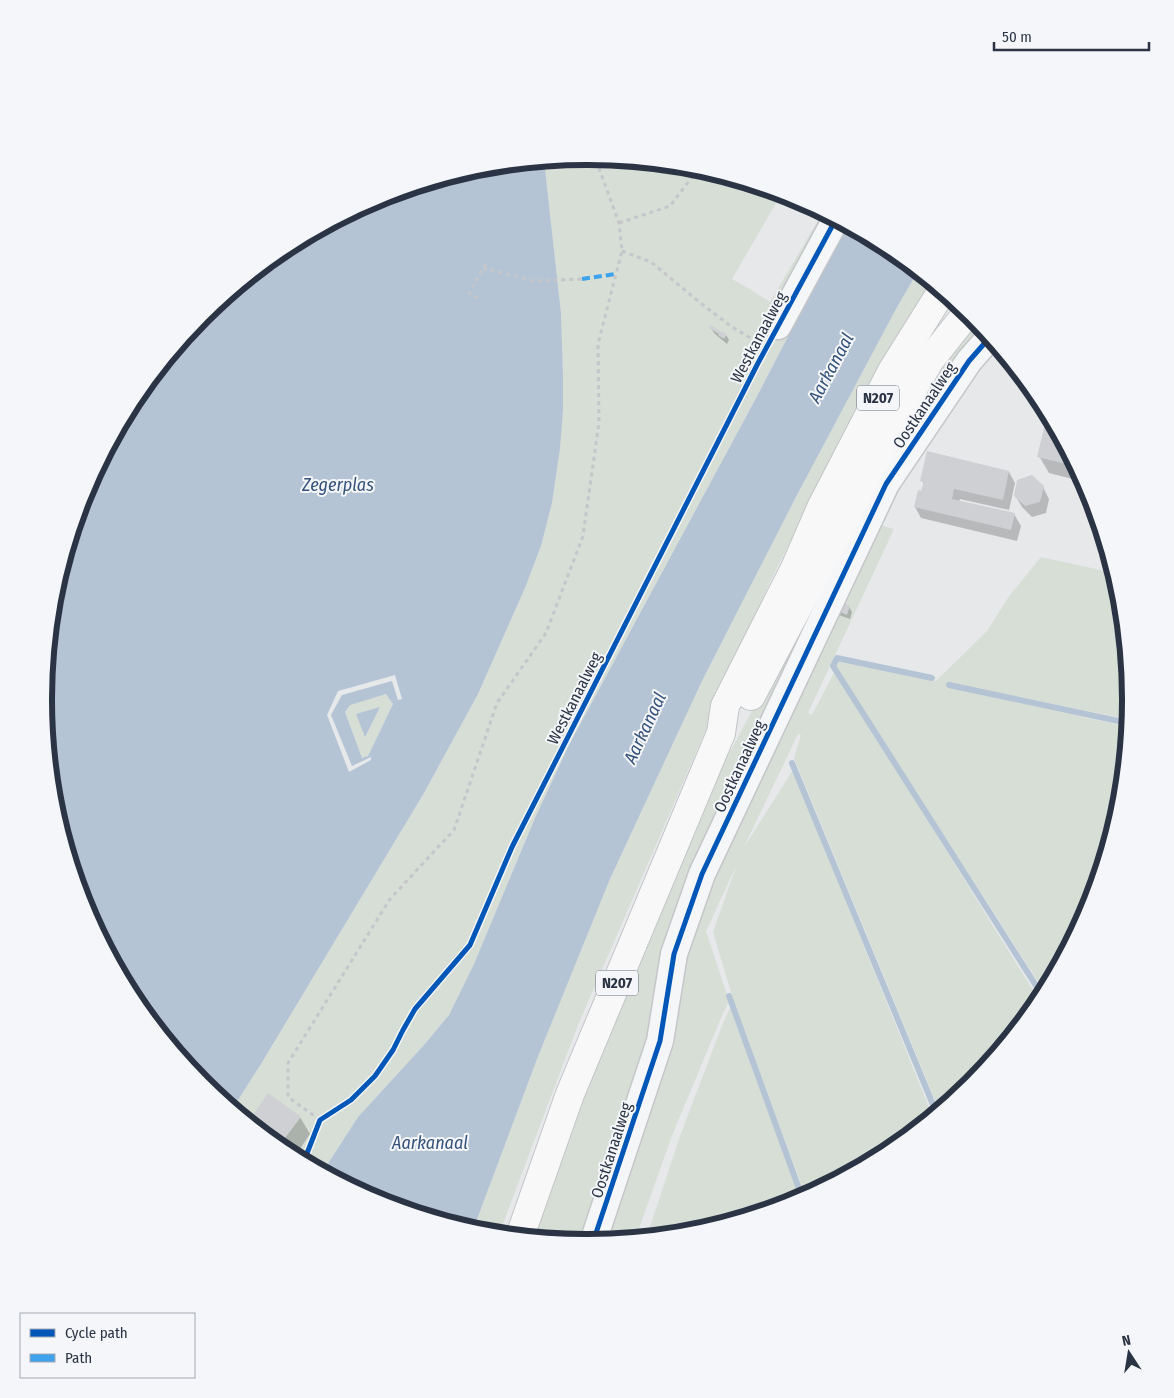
<svg xmlns="http://www.w3.org/2000/svg" width="1174" height="1398" viewBox="0 0 1174 1398" font-family="'Fira Sans Condensed',sans-serif">
  <style>
    .green { fill: #d6ded6; fill-rule: evenodd }
    .water { fill: #b4c4d5; fill-rule: evenodd }
    .pier { fill: #e6e8ea }
    .shadow { fill: #0003 }
    .lines { fill: none; stroke-linecap: round; stroke-linejoin: round }
    .stream { stroke: #b4c4d5; stroke-width: 6 }
    .building { fill: #ced0d3 }
    .minor-casing { stroke: #c4c6c8; stroke-width: 29 }
    .major-casing { stroke: #c2c5c8; stroke-width: 30 }
    .path { stroke: #c5c6ca; stroke-width: 3; stroke-dasharray: 4 4; stroke-linecap: butt }
    .minor { stroke: #f5f6f7; stroke-width: 26 }
    .major { stroke: #f8f8f8; stroke-width: 28 }
    .quiet { stroke: #3ea3ec; stroke-width: 4; stroke-dasharray: 8 4; stroke-linecap: butt }
    .cycleway-casing { stroke: #f4f6f9; stroke-width: 8 }
    .cycleway { stroke: #0057b8; stroke-width: 5 }
    .labels { text-anchor: middle; stroke-width: 4; stroke-linejoin: round; paint-order: stroke }
    .shield { fill: #f4f6f9; stroke: #676e7b; stroke-width: 1 }
    .shield-label { font-size: 15px; font-weight: bold; fill: #2b3445 }
    .street-label { font-size: 16px; fill: #2b3445; stroke: #f4f6f9 }
    .water-label { font-size: 18px; font-style: italic; fill: #34527a; stroke: #f4f6f9 }
    .rim { fill: none; stroke: #2b3445; stroke-width: 6 }
  </style>
  <rect width="100%" height="100%" fill="#e6e8ea"/>
  <g class="green">
    <path d="M587 156 693 166 795 197 846 225 755 400 569 745 535 818 474 964 449 1015 424 1045 358 1117 329 1162 325 1172 285 1151 233 1108 261 1064 424 793 478 694 525 588 541 546 552 503 563 410V375L561 313 544 160ZM779 198 808 205 819 219 770 302 748 288 732 279Z"/>
    <path d="M918 271 931 282 924 293 828 465 770 582 578 1025 499 1234 481 1232 473 1230 537 1059 610 879 702 681 797 495 896 309Z"/>
    <path d="M977 322 985 332 890 468 907 426 938 373Z"/>
    <path d="M876 524 894 529 808 713 812 715 835 671 1039 1000 971 1083 939 1110 794 758 801 735 798 734 743 849 793 770 932 1115 889 1151 805 1195 733 999 713 932 737 864 706 931 729 1001 721 1018 673 1133 636 1237 602 1241 700 898Z"/>
    <path d="M840 549 776 689 650 1039 583 1242 526 1236 699 810 785 649Z"/>
    <path d="M1041 557 1114 573 1120 593 1130 699 1128 719 947 683 946 686 1128 727 1120 805 1089 907 1044 991 835 666 839 660 936 681 987 631 1010 595Z"/>
    <path d="M386 694 393 704 368 756 362 758 345 712 350 704Z"/>
    <path d="M730 1008 800 1198 795 1201 693 1232 647 1236 680 1136 723 1023Z"/>
  </g>
  <g class="water">
    <path d="M544 160 561 313 563 375V410L560 448 552 503 541 546 525 588 478 694 424 793 261 1064 233 1108 203 1083 135 1001 85 907 54 805 44 699 54 593 85 491 135 397 203 315 285 247 379 197 481 166ZM386 694 393 704 368 756 362 758 345 712 350 705Z"/>
    <path d="M846 225 889 247 918 271 896 309 797 495 702 681 610 879 537 1059 473 1230 379 1201 325 1172 329 1162 358 1117 424 1045 449 1015 474 964 535 818 569 745 755 400Z"/>
    <path d="M380 707 365 737 356 714Z"/>
  </g>
  <path class="pier" d="M395 675 402 699 398 700 392 681 342 695 331 715 352 766 371 757V760L349 772 327 715 338 691Z"/>
  <g class="shadow">
    <path d="M711 328 726 335 729 340 727 344 714 333Z"/>
    <path d="M1047 421 1052 423 1084 482 1049 473 1039 456Z"/>
    <path d="M1009 472 1015 483 1009 510 960 499 959 502 1014 514 1021 526 1017 541 921 518 915 507 922 493 924 485 922 480Z"/>
    <path d="M1043 487 1049 499 1046 513 1032 517 1022 507 1015 495Z"/>
    <path d="M849 607 852 612 850 619 839 615 836 610Z"/>
    <path d="M268 1095 300 1117 310 1134 295 1156 285 1151 250 1122Z"/>
  </g>
  <g class="lines">
    <g class="stream">
      <path d="M932 678 837 658 833 666 1042 995"/>
      <path d="M949 685 1128 723"/>
      <path d="M792 763 936 1112"/>
      <path d="M729 996 802 1197"/>
    </g>
  </g>
  <g class="building">
    <path d="M711 325 721 332V331L727 334 724 339 718 335 719 334 709 328Z"/>
    <path d="M1046 420 1051 421 1075 466 1037 457Z"/>
    <path d="M927 451 1009 471 1003 500 954 489 952 499 1015 513 1011 530 914 507 918 490 921 491 924 482 920 481Z"/>
    <path d="M1032 475 1044 486 1040 502 1025 506 1014 496 1017 480Z"/>
    <path d="M839 601 850 606 847 615 835 610Z"/>
    <path d="M268 1093 301 1117 285 1138 287 1140 282 1147 280 1146 249 1121Z"/>
  </g>
  <g class="lines">
    <defs>
      <g id="minor">
        <path d="M778 326 836 219"/>
        <path d="M593 1242 660 1041 674 954 702 874 886 484 969 361 990 337"/>
      </g>
      <g id="major">
        <path d="M751 696 911 392 930 360 968 312"/>
        <path d="M520 1236 570 1094 721 733 725 706 795 568 821 508 892 371 942 291"/>
      </g>
    </defs>
    <use href="#minor" class="minor-casing"/>
    <use href="#major" class="major-casing"/>
    <g class="path">
      <path d="M619 223 670 206 699 168"/>
      <path d="M622 251 651 262 703 305 732 327 764 346"/>
      <path d="M483 268 533 281 582 279"/>
      <path d="M478 298 469 293 483 268 489 260"/>
      <path d="M320 1120 288 1097V1063L390 899 454 830 497 703 546 633 583 536 599 422 598 344 622 251 619 223 595 157"/>
    </g>
    <use href="#minor" class="minor"/>
    <use href="#major" class="major"/>
    <path class="quiet" d="M582 279 616 274"/>
    <defs>
      <g id="cycleway">
        <path d="M304 1161 320 1120 351 1100 375 1076 393 1050 403 1030 415 1009 470 945 512 847 757 365 836 219"/>
        <path d="M593 1242 660 1041 674 954 702 874 886 484 969 361 990 337"/>
      </g>
    </defs>
    <use href="#cycleway" class="cycleway-casing"/>
    <use href="#cycleway" class="cycleway"/>
  </g>
  <g class="labels">
    <g class="shield">
      <rect x="857" y="385.5" width="42" height="25" rx="4"/>
      <rect x="596" y="970.5" width="42" height="25" rx="4"/>
    </g>
    <g class="shield-label">
      <text x="878" y="403">N207</text>
      <text x="617" y="988">N207</text>
    </g>
    <g class="street-label">
      <text transform="translate(758 337) rotate(-62)" y="6">Westkanaalweg</text>
      <text transform="translate(924 405) rotate(-56)" y="6">Oostkanaalweg</text>
      <text transform="translate(574 698) rotate(-63)" y="6">Westkanaalweg</text>
      <text transform="translate(739 766) rotate(-65)" y="6">Oostkanaalweg</text>
      <text transform="translate(611 1150) rotate(-72)" y="6">Oostkanaalweg</text>
    </g>
    <g class="water-label">
      <text transform="translate(831 368) rotate(-62)" y="6">Aarkanaal</text>
      <text x="338" y="491">Zegerplas</text>
      <text transform="translate(645 728) rotate(-65)" y="6">Aarkanaal</text>
      <text x="430" y="1149">Aarkanaal</text>
    </g>
  </g>
  <path d="M0 0H1174V1398H0ZM586 165H588A534 534 0 0 1 1122 699V700A534 534 0 0 1 588 1234H586A534 534 0 0 1 52 700V699A534 534 0 0 1 586 165Z" fill="#f4f6f9" fill-rule="evenodd"/>
  <path class="rim" d="M586 165H588A534 534 0 0 1 1122 699V700A534 534 0 0 1 588 1234H586A534 534 0 0 1 52 700V699A534 534 0 0 1 586 165Z"/>
  <rect x="20" y="1313" width="175" height="65" fill="#f4f6f9" stroke="#a4a8b1"/>
  <rect x="30" y="1329" width="25" height="8" fill="#0057b8" stroke="#a4a8b1"/>
  <text x="65" y="1338" font-size="15" fill="#2b3445">Cycle path</text>
  <rect x="30" y="1354" width="25" height="8" fill="#3ea3ec" stroke="#a4a8b1"/>
  <text x="65" y="1363" font-size="15" fill="#2b3445">Path</text>
  <g transform="translate(1129 1353) rotate(348)" stroke="#f4f6f9" stroke-width="4" paint-order="stroke">
  <path d="M0-4L9 19L0 12L-9 19Z" fill="#2b3445"/>
  <text y="-8" font-size="14" font-weight="bold" text-anchor="middle" fill="#2b3445">N</text>
  </g>
  <path d="M994 42v8h155v-8" fill="none" stroke="#2b3445" stroke-width="2.5"/>
  <text x="1002" y="42" font-size="15" fill="#2b3445" stroke="#f4f6f9" stroke-width="4" paint-order="stroke">50 m</text>
</svg>
